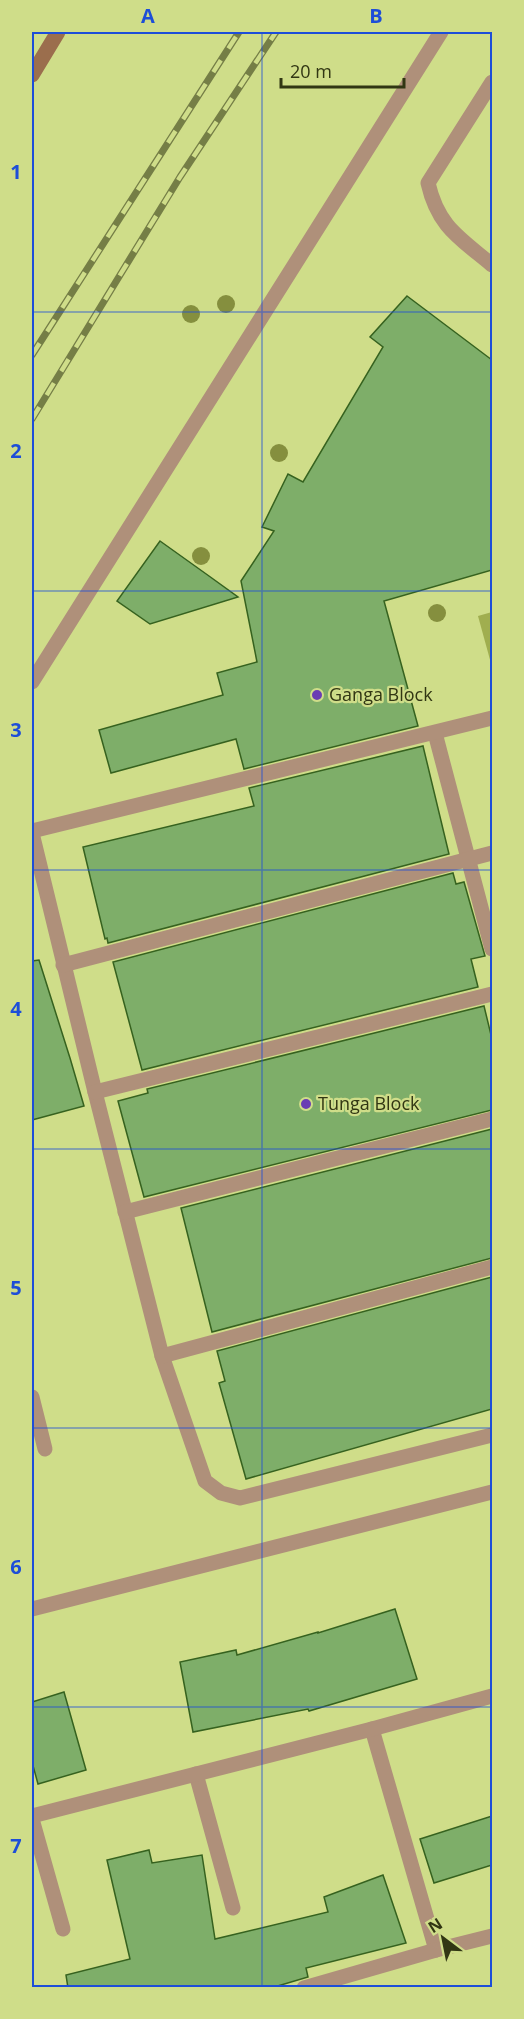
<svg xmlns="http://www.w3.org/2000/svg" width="524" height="2019" viewBox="0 0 524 2019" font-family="'Open Sans',sans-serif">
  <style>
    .green { fill: #a0ae4f }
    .building { fill: #7eae69; stroke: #36621f; stroke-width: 1.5 }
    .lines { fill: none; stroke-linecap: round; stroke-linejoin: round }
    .street { stroke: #af907a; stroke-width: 15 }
    .secondary { stroke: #9b6e4d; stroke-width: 15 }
    .rail-casing { stroke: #757e46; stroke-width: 7 }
    .rail { stroke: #cfdd89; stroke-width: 4.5; stroke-dasharray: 14; stroke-linecap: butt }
    .tree { fill: #858f3e }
    .grid { fill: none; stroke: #1d4ed8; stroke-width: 1.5; stroke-opacity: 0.55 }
    .poi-dot { fill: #6a3cb4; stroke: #cfdd89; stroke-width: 2 }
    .labels { text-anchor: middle; stroke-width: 4.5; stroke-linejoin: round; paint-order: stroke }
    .poi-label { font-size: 18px; fill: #313613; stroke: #cfdd89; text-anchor: start }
    .neatline { fill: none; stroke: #1d4ed8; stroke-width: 2 }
    .grid-label { font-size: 20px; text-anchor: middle; font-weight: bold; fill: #1d4ed8 }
  </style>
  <rect width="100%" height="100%" fill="#cfdd89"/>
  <path class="green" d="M492 612V667L478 616Z"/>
  <g class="building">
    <path d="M407 296 492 360V570L384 601 418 726 244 769 236 739 111 773 99 730 223 695 217 673 257 662 241 581 274 531 262 527 288 474 303 482 383 347 370 337Z"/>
    <path d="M160 541 209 576 238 597 150 624 117 601Z"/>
    <path d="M423 746 449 854 108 943 107 938 105 939 83 847 254 806 249 788Z"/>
    <path d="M453 873 456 884 464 882 485 956 471 959 478 987 142 1070 113 962Z"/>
    <path d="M39 960 70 1058 84 1106 32 1120V961Z"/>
    <path d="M484 1006 492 1039V1110L144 1197 118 1101 148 1093 147 1089Z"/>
    <path d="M492 1129V1258L212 1332 181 1208Z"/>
    <path d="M492 1277V1409L246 1479 219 1383 225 1381 217 1351Z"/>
    <path d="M395 1609 417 1679 309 1711 308 1709 193 1732 180 1662 236 1650 237 1655 318 1632V1633Z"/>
    <path d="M64 1692 86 1770 38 1784 32 1762V1702Z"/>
    <path d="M492 1816V1865L434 1883 420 1839Z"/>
    <path d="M149 1850 152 1863 202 1855 215 1939 328 1912 324 1897 383 1875 406 1943 306 1968 308 1977 271 1988H68L66 1975 130 1959 107 1860Z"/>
  </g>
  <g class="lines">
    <g class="street">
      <path d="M492 82 428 183C438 227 460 238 492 265"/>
      <path d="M32 682 441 32"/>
      <path d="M435 733 492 949"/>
      <path d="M32 831 492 718"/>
      <path d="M32 833 95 1092 162 1356 205 1481 221 1493 240 1498 492 1435"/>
      <path d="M63 965 492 853"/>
      <path d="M95 1092 492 994"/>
      <path d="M125 1212 492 1119"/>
      <path d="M162 1356 492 1267"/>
      <path d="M32 1397 45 1449"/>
      <path d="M32 1609 492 1492"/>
      <path d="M372 1729 436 1950"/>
      <path d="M196 1774 233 1908"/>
      <path d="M32 1816 372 1729 492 1696"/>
      <path d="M32 1819 63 1929"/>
      <path d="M304 1988 436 1950 492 1936"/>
    </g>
    <path class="secondary" d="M32 75 58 32"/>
    <defs>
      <g id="rail">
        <path d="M32 355 239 32"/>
        <path d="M32 419 180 177 276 32"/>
      </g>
    </defs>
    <use href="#rail" class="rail-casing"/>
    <use href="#rail" class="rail"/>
  </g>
  <g class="tree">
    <circle cx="226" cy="304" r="9"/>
    <circle cx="191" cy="314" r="9"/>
    <circle cx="279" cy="453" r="9"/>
    <circle cx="201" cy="556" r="9"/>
    <circle cx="437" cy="613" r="9"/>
  </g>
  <path class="grid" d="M262 32V1988M32 312H492M32 591H492M32 870H492M32 1149H492M32 1428H492M32 1707H492"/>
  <g class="poi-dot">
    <circle cx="317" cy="695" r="6"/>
    <circle cx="306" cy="1104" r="6"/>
  </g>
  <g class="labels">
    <g class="poi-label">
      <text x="329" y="701">Ganga Block</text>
      <text x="318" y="1110">Tunga Block</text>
    </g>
  </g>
  <rect width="524" height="2019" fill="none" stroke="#cfdd89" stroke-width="66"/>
  <g transform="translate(443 1938) rotate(328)" stroke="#cfdd89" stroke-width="4.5" paint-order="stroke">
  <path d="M0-4.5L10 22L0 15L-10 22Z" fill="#313613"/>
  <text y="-9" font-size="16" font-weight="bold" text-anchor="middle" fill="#313613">N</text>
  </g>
  <path d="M281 78v9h123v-9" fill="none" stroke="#313613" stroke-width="3"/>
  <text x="290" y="78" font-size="18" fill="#313613" stroke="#cfdd89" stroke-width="4.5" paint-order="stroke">20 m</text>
  <rect x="33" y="33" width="458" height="1953" class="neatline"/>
  <g class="grid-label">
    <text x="148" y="23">A</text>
    <text x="376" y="23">B</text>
    <text x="16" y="179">1</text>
    <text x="16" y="458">2</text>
    <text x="16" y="737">3</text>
    <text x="16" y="1016">4</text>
    <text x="16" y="1295">5</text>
    <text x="16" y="1574">6</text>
    <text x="16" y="1853">7</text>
  </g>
</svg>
